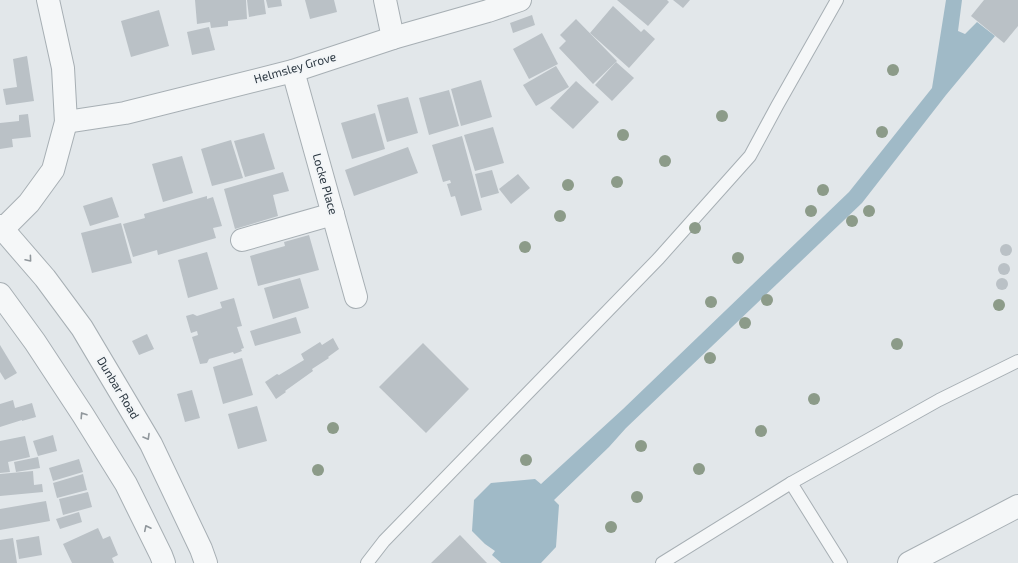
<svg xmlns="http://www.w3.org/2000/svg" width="1018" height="563" viewBox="0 0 1018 563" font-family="'Exo 2',sans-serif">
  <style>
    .water { fill: #a0bac7 }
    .building { fill: #bac1c6 }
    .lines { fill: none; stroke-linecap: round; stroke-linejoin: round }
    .service-casing { stroke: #a7afb4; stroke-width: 14 }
    .minor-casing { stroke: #a7afb4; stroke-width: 24 }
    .tertiary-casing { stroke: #a7afb4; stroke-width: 24 }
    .service { stroke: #f5f7f8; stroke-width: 12 }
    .minor { stroke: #f5f7f8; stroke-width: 22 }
    .tertiary { stroke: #f5f7f8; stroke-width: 22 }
    .tree { fill: #8c9b89 }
    .oneway { stroke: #90979c }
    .labels { text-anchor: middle; stroke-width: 3.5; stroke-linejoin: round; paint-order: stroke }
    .street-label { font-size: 12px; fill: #2b3741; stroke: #f2f5f7 }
  </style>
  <rect width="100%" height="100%" fill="#e2e7ea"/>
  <path class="water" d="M946 0H962L958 31 965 34 977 22 995 36 946 95 862 203 626 428 609 447 554 500 559 505 556 547 541 563H501L492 555 495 551 485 544 472 531 474 500 491 483 535 479 541 484 623 409 849 192 932 88Z"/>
  <g class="building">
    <path d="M195 0H246L247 19 228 21V26L211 28 210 22 197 24Z"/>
    <path d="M247 0H264L266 14 249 17Z"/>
    <path d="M266 0H281L282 6 268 8Z"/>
    <path d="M305 0H334L337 12 310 19Z"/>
    <path d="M617 0H667L669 2 648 26Z"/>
    <path d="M673 0H690L683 8Z"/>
    <path d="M984 0H1018V26L1004 43 971 16Z"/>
    <path d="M613 6 641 32 644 29 655 39 629 68 590 33Z"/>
    <path d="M159 10 169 46 131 57 121 21Z"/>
    <path d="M532 15 535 25 513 33 510 23Z"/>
    <path d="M576 19 617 61 593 84 559 48 566 41 560 35Z"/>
    <path d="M209 27 215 50 192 55 187 32Z"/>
    <path d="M542 33 558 64 529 79 513 49Z"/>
    <path d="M27 56 34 101 6 105 3 89 17 87 13 59Z"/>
    <path d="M616 62 634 78 612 101 595 85Z"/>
    <path d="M556 66 569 87 536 106 523 85Z"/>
    <path d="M481 80 492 117 461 126 451 89Z"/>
    <path d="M576 81 599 102 573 129 550 108Z"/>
    <path d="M449 90 459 126 429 135 419 98Z"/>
    <path d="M408 97 418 133 387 142 377 105Z"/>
    <path d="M375 113 385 149 352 159 341 123Z"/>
    <path d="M28 114 31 137 12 139 13 147 0 149V123L19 121V115Z"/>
    <path d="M493 127 504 163 475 171 464 135Z"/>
    <path d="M264 133 275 169 245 177 234 141Z"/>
    <path d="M462 136 482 210 461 216 455 196 451 197 447 184 451 183 450 180 443 182 432 145Z"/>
    <path d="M231 140 243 178 212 186 201 149Z"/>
    <path d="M408 147 418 173 354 196 345 170Z"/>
    <path d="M182 156 193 193 163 202 152 164Z"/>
    <path d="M492 170 499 193 481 198 475 174Z"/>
    <path d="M283 172 289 191 273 195 278 216 235 229 224 189Z"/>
    <path d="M518 174 530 188 511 204 499 189Z"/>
    <path d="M207 196V199L213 197 222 226 213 228 216 238 158 255 157 250 133 257 123 224 145 218 144 214Z"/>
    <path d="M112 197 119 217 90 226 83 206Z"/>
    <path d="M121 223 132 263 92 273 81 233Z"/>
    <path d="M309 235 319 270 258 286 250 256 285 246 284 242Z"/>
    <circle cx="1006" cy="250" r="6"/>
    <path d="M207 252 218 289 188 298 178 260Z"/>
    <circle cx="1004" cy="269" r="6"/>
    <path d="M300 278 309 308 273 319 264 288Z"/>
    <circle cx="1002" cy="284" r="6"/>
    <path d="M234 298 242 326 237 327 244 348 241 349 242 351 234 354 233 352 209 359 207 363 200 364 192 337 198 335 197 331 191 333 186 316 193 314 197 316 222 308 220 302Z"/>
    <path d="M296 317 301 333 255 346 250 331Z"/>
    <path d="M147 334 154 349 139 355 132 341Z"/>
    <path d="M333 338 339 349 328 357 329 358 312 369 313 371 285 391 286 392 276 399 265 382 277 374 279 375 304 360 301 354 320 342 322 345Z"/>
    <path d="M423 343 469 389 426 433 379 387Z"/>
    <path d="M0 345 17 373 5 380 0 372Z"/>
    <path d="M242 358 253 395 223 404 213 367Z"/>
    <path d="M192 390 200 418 185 422 177 394Z"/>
    <path d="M13 400 15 408 32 403 36 417 22 421V420L0 427V404Z"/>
    <path d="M257 406 267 441 238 449 228 414Z"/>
    <path d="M53 435 57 451 38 456 33 441Z"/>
    <path d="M25 436 30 457 8 462 10 472 0 473V441Z"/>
    <path d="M38 457 40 468 16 472 14 462Z"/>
    <path d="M79 459 83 472 53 481 49 468Z"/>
    <path d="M33 471 34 485 42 484 43 492 0 496V474Z"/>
    <path d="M83 474 87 490 57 498 53 483Z"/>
    <path d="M88 492 92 507 63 515 59 499Z"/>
    <path d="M46 501 50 521 0 530V509Z"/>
    <path d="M79 512 82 522 60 529 56 519Z"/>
    <path d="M98 528 103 539 110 536 118 555 112 558 114 563H72L63 544Z"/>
    <path d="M460 535 487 563H431Z"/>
    <path d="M39 536 42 555 19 559 16 540Z"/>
    <path d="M13 538 17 563H0V540Z"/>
  </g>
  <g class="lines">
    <defs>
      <g id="service">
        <path d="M791 483 939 400 1018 361"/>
        <path d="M367 563 384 541 659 258 750 156 777 106 837 0"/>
        <path d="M662 563 791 483 841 563"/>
      </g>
      <g id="minor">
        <path d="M385 0 393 38"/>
        <path d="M293 71 356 297"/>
        <path d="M66 122 125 113 293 71 393 38 488 11 520 0"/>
        <path d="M0 232 29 203 53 170 66 122 63 68 48 0"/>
        <path d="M242 240 333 214"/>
      </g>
      <g id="tertiary">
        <path d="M0 226 45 278 82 328 151 444 201 549 206 563"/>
        <path d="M0 294 35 342 83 415 126 484 161 555 164 563"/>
        <path d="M909 563 1018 506"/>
      </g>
    </defs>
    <use href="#service" class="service-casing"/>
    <use href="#minor" class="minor-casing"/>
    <use href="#tertiary" class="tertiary-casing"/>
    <use href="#service" class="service"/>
    <use href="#minor" class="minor"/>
    <use href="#tertiary" class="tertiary"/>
  </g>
  <g class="tree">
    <circle cx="893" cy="70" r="6"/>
    <circle cx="722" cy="116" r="6"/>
    <circle cx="882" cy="132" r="6"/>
    <circle cx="623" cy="135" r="6"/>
    <circle cx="665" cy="161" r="6"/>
    <circle cx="617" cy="182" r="6"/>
    <circle cx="568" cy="185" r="6"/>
    <circle cx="823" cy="190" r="6"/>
    <circle cx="811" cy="211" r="6"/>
    <circle cx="869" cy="211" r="6"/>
    <circle cx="560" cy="216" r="6"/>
    <circle cx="852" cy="221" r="6"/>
    <circle cx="695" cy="228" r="6"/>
    <circle cx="525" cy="247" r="6"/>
    <circle cx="738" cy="258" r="6"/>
    <circle cx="767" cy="300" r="6"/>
    <circle cx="711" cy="302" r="6"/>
    <circle cx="999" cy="305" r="6"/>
    <circle cx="745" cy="323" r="6"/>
    <circle cx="897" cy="344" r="6"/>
    <circle cx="710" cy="358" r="6"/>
    <circle cx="814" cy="399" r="6"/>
    <circle cx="333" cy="428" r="6"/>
    <circle cx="761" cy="431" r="6"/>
    <circle cx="641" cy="446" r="6"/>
    <circle cx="526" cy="460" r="6"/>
    <circle cx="699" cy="469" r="6"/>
    <circle cx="318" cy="470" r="6"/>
    <circle cx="637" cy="497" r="6"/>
    <circle cx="611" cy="527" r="6"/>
  </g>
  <defs><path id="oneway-chevron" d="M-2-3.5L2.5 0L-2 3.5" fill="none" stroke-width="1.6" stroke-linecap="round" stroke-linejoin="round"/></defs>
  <g class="oneway">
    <use href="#oneway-chevron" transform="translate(29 259) rotate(50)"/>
    <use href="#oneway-chevron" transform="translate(83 415) rotate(-123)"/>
    <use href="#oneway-chevron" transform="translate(147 437) rotate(60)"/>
    <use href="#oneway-chevron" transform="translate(147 528) rotate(-116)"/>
  </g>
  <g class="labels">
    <g class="street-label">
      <text transform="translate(295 68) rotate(-16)" y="4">Helmsley Grove</text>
      <text transform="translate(325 184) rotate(74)" y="4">Locke Place</text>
      <text transform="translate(118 388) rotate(59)" y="4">Dunbar Road</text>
    </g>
  </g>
</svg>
